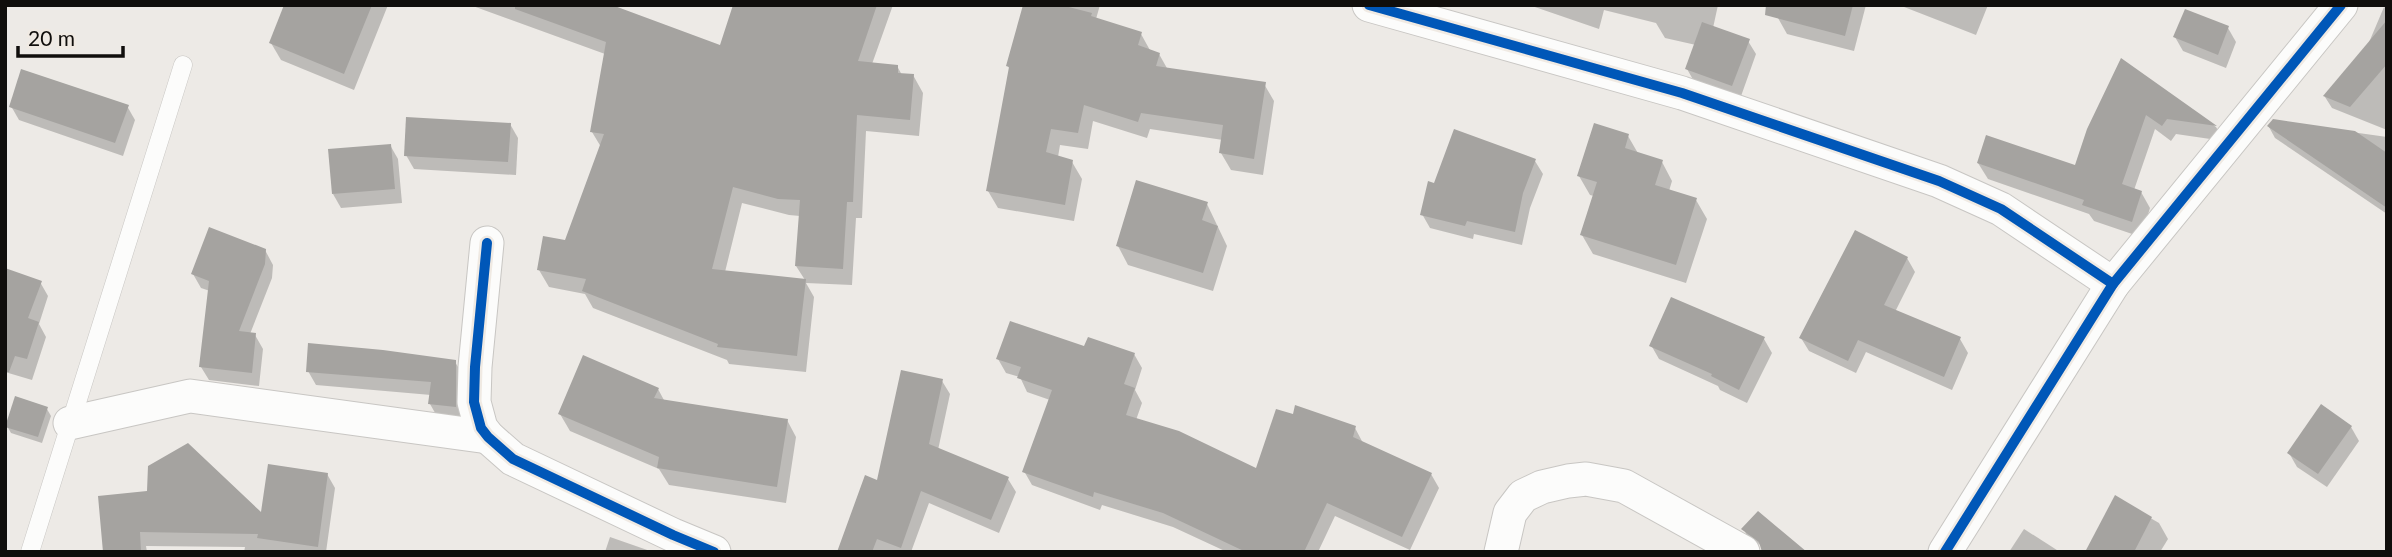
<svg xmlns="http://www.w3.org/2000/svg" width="2392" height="557" viewBox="0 0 2392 557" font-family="Lato,sans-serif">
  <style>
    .shadow { fill: #0003; fill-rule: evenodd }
    .building { fill: #a5a3a0 }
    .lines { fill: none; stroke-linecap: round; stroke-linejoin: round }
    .service-casing { stroke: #c8c6c3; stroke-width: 19 }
    .minor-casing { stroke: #c8c6c3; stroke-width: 35 }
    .service { stroke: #fcfcfb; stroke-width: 18 }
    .minor { stroke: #fcfcfb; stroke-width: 33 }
    .cycleway-casing { stroke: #f0eae3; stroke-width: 15 }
    .cycleway { stroke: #0057b8; stroke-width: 10 }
  </style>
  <rect width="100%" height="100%" fill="#edeae6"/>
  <g class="shadow">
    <path d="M286 5H388L354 90 281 60 271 43Z"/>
    <path d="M470 5H606L721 47 734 5H893L872 64 897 66 902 75H913L923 93 919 136 866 131 862 218H856L852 285 806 283 814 297 806 372 729 364 727 360 593 308 585 294 549 287 539 270 566 242 601 147 592 132 605 54ZM742 203 789 215 800 216 796 266 805 280 725 272Z"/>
    <path d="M1025 5H1100L1096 19 1141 34 1151 52 1159 54 1168 70 1264 84 1274 101 1263 175 1231 170 1221 153 1223 140 1150 129 1147 138 1093 121 1088 149 1060 145 1058 157 1072 162 1082 179 1074 221 998 208 988 191 1010 70 1008 66Z"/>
    <path d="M1529 5H1718L1713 28 1748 41 1756 54 1740 99 1695 83 1687 69 1696 45 1665 38 1656 23 1604 10 1599 29Z"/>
    <path d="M1781 5H1866L1854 51 1787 34 1778 18Z"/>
    <path d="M1899 5H1988L1976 35Z"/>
    <path d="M2384 7 2387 9V130L2332 108 2325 97 2367 47Z"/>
    <path d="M2228 28 2236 42 2226 68 2183 51 2175 37Z"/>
    <path d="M2122 61 2216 127 2224 141 2176 134 2171 141 2155 129 2134 190 2141 192 2150 208 2141 237 2094 221 2089 214 1988 179 1978 163 2076 168Z"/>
    <path d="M11 106H127L135 120 123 156 19 120Z"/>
    <path d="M2274 121 2387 137V214L2275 138 2269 127Z"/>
    <path d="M510 124 518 138 516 175 414 169 406 155Z"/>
    <path d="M1628 136 1639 155 1662 162 1672 181 1669 191 1696 200 1707 219 1686 283 1593 254 1582 235 1594 196 1590 195 1579 176Z"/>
    <path d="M390 145 398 159 402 203 341 208 333 194Z"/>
    <path d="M1535 161 1543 174 1530 208 1522 245 1474 234 1473 239 1430 228 1422 214 1435 185Z"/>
    <path d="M1207 204 1227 246 1213 291 1128 265 1118 246Z"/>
    <path d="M265 250 273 265 272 278 250 334 255 335 263 349 259 386 209 380 201 367 210 291 201 288 193 274Z"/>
    <path d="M1907 258 1915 272 1895 312 1960 339 1968 353 1952 390 1866 352 1856 373 1809 351 1801 338Z"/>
    <path d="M40 282 48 296 39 324 46 337 32 380 5 372Z"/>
    <path d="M1764 339 1772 353 1747 403 1720 390 1718 386 1659 359 1651 345Z"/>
    <path d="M1085 348 1134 354 1142 368 1135 390 1142 403 1136 420 1257 470 1355 428 1363 443 1431 474 1439 488 1410 550 1335 516 1318 552H1227L1173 527 1102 505 1100 510 1032 485 1024 471 1050 400 1027 392 1020 377 1006 373 998 359Z"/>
    <path d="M455 362 463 375V421L438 418 430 404 431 395 316 385 308 371Z"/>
    <path d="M942 381 950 394 938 450 1008 479 1016 492 999 533 929 503 911 552H843L878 482Z"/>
    <path d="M658 389 665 402 787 420 796 437 786 503 669 485 659 469 570 431 560 414Z"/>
    <path d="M47 409 51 416 42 443 11 433 7 426Z"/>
    <path d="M2351 427 2359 441 2327 487 2297 467 2289 453Z"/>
    <path d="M327 474 335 488 326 552H244L245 547 146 546 147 552H105L100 497 262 515Z"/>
    <path d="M2116 498 2159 523 2168 539 2160 552H2086Z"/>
    <path d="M1744 529 1801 552 1762 546 1747 536Z"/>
    <path d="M2024 529 2060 552H2009Z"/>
    <path d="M610 537 653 552H605Z"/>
  </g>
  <g class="building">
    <path d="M284 5H372L344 74 269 43Z"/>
    <path d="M515 5H612L720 45 733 5H877L858 61 898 65V73L914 74 910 120 857 115 853 202H847L843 269 795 266 800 200 778 199 733 187 712 269 806 279 797 356 717 347 718 344 582 291 586 279 537 270 543 236 565 240 604 134 590 132 606 42 515 9Z"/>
    <path d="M1023 5H1061L1092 13 1091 16 1142 32 1138 45 1160 53 1156 66 1266 82 1254 159 1219 153 1223 125 1141 113 1138 122 1084 105 1078 133 1051 129 1046 152 1073 160 1065 205 986 191 1009 67 1006 66Z"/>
    <path d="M1766 5H1853L1845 36 1765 15Z"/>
    <path d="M2185 9 2229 26 2218 55 2173 37Z"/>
    <path d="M2387 20V64L2350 107 2323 96Z"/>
    <path d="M1702 22 1750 39 1732 86 1685 69Z"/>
    <path d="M2121 58 2217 126 2167 119 2162 126 2146 115 2122 184 2142 191 2132 222 2082 205 2084 200 1977 163 1986 135 2075 165 2087 129Z"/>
    <path d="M21 69 129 105 115 143 9 107Z"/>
    <path d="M406 117 511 123 508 162 404 156Z"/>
    <path d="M2273 119 2355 131 2387 153V208L2267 126Z"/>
    <path d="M1594 123 1629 134 1625 148 1663 160 1655 185 1697 198 1676 265 1580 235 1597 182 1577 176Z"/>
    <path d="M1454 129 1536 159 1523 193 1515 232 1467 221 1465 226 1420 215 1428 181 1434 183Z"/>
    <path d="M391 144 395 189 332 194 328 149Z"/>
    <path d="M1136 180 1208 202 1202 220 1218 226 1203 273 1116 246Z"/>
    <path d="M209 227 266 249 265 264 239 331 256 333 252 373 199 367 209 281 191 274Z"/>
    <path d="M1855 230 1908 257 1884 305 1961 337 1944 377 1858 340 1848 361 1799 338Z"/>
    <path d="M5 268 42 281 28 318 39 322 27 359 15 356 9 372H5Z"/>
    <path d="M1671 297 1765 337 1739 390 1711 376 1712 374 1649 346Z"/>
    <path d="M1010 321 1084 346 1088 337 1135 353 1124 384 1135 388 1126 415 1179 431 1256 468 1276 409 1293 414 1295 405 1356 426 1353 437 1432 473 1402 537 1327 503 1304 552H1246L1163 513 1094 492 1093 497 1022 472 1052 390 1017 378 1021 367 996 359Z"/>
    <path d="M308 343 383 350 456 360V407L428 404 431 382 306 372Z"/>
    <path d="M583 355 659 388 654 398 788 419 777 487 657 468 659 457 558 414Z"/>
    <path d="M901 370 943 379 929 444 1009 477 991 520 921 491 901 548 877 539 872 552H837L865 475 877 480Z"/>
    <path d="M15 396 48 407 38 437 5 427Z"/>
    <path d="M2321 404 2352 426 2318 474 2287 453Z"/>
    <path d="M188 443 261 512 268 464 328 473 318 547 257 538 258 534 140 532 141 552H103L98 496 147 491 148 466Z"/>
    <path d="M2115 495 2152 517 2134 552H2085Z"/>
    <path d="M1758 511 1807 552H1762L1759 542 1741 529Z"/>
  </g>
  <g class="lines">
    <defs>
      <path id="service" d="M30 552 183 65"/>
      <g id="minor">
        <path d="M1369 5 1682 93 1939 181 2001 209 2113 284"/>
        <path d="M487 243 475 367 474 402 481 428 488 437 513 459 673 535 714 552"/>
        <path d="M70 423 190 396 488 437"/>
        <path d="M1501 552 1510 513 1523 496 1542 487 1568 481 1586 479 1624 486 1743 552"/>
        <path d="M1945 552 2113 284 2341 5"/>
      </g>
    </defs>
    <use href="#service" class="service-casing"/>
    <use href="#minor" class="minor-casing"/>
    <use href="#service" class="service"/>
    <use href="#minor" class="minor"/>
    <defs>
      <g id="cycleway">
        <path d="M1369 5 1682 93 1939 181 2001 209 2113 284"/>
        <path d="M487 243 475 367 474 402 481 428 488 437 513 459 673 535 714 552"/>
        <path d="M1945 552 2113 284 2341 5"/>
      </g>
    </defs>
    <use href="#cycleway" class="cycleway-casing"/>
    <use href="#cycleway" class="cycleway"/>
  </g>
  <rect width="2392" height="557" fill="none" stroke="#100e0c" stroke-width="14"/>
  <path d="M18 46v10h105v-10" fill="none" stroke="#100e0c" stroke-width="3.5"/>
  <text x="28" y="46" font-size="21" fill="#100e0c" stroke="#f0eae3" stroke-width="5" paint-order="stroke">20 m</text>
</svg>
